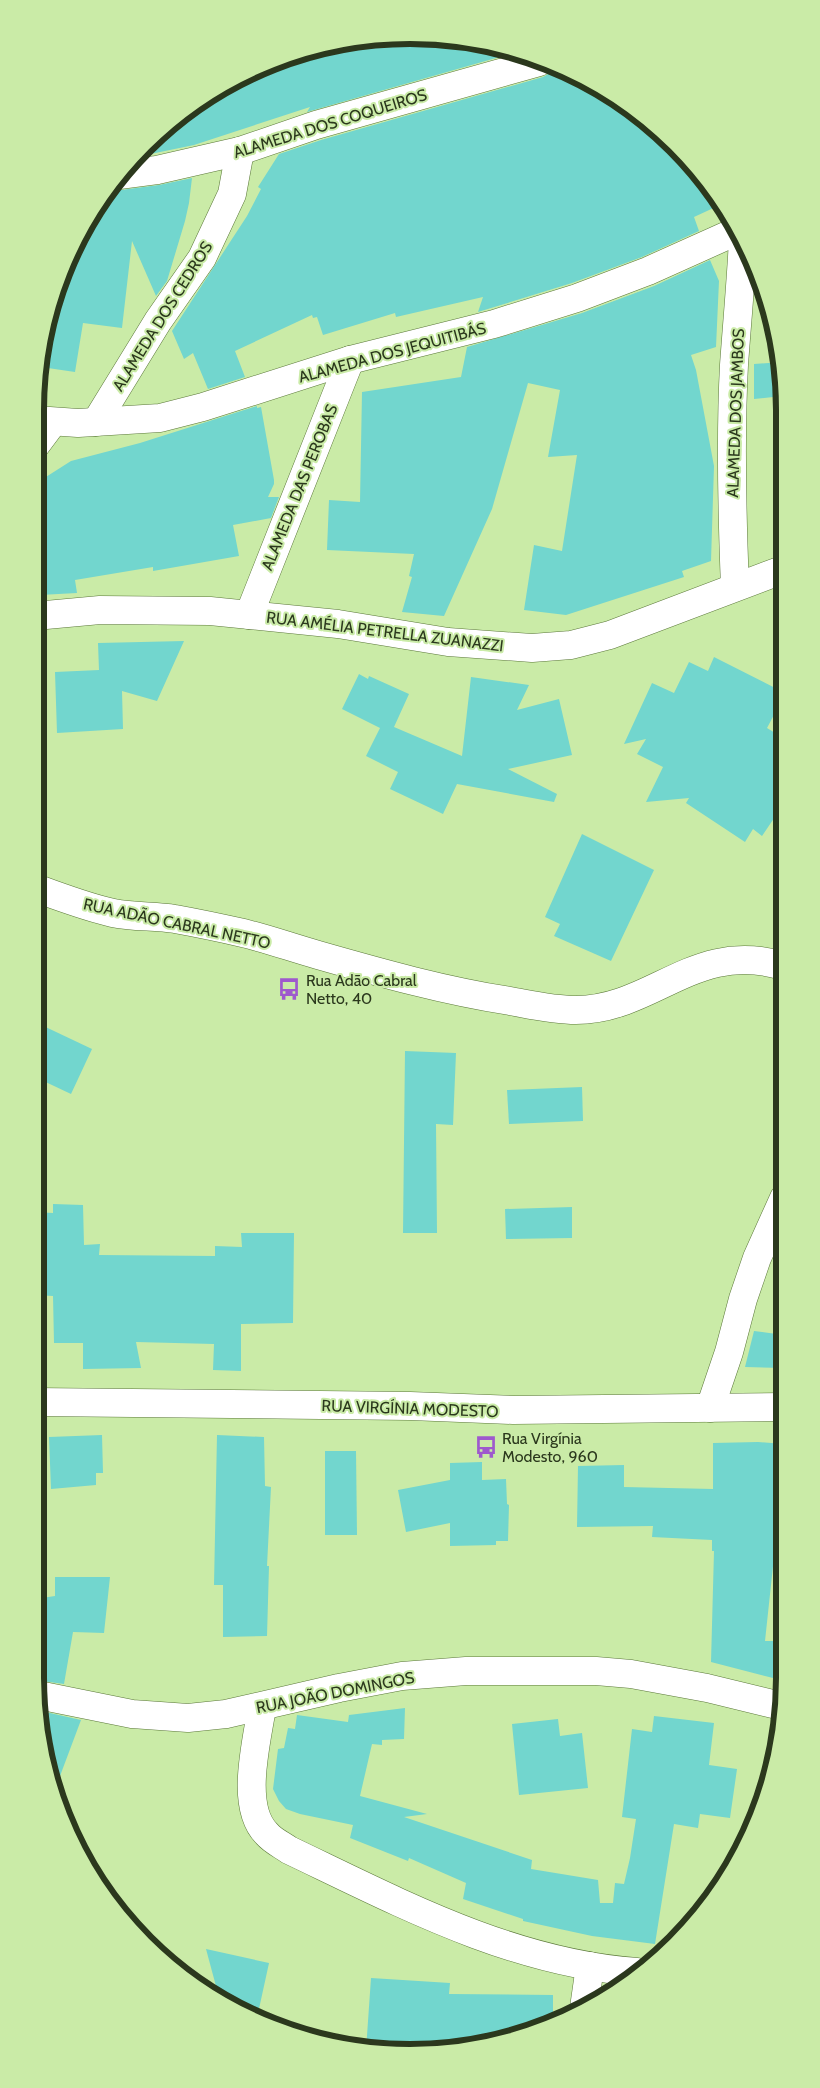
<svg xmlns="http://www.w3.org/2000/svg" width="820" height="2088" viewBox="0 0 820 2088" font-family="Cabin,sans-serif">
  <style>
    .building { fill: #72d6ce }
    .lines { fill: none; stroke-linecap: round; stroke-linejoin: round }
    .street-casing { stroke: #5b7839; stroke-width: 29 }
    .street { stroke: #fff; stroke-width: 28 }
    .labels { text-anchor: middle; stroke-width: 4; stroke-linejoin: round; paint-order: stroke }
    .street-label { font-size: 16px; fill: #2b381d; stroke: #caeba7 }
    .poi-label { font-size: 16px; fill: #2b381d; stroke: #caeba7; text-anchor: start }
    .rim { fill: none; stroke: #2b381d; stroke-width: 6 }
  </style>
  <rect width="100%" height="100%" fill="#caeba7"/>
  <g class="building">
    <path d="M435 36 507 48 517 52 307 112 310 107 194 145 136 157 163 128 223 85 290 55 361 38Z"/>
    <path d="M553 68 618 98 692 163 720 205 694 217 699 231 642 257 572 283 478 312 483 297 396 317 395 313 323 335 317 317 313 318 312 315 235 351 245 377 208 389 193 353 184 359 172 331 247 216 261 189 258 187 279 154 321 140 543 77 550 73Z"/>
    <path d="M192 178 189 203 185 221 167 281 156 296 132 241 122 328 83 323 75 372 41 367 48 313 74 244 109 187 121 190 159 185Z"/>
    <path d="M710 260 719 281 716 347 691 355 696 370 714 466 711 561 682 571 684 577 566 615 524 610 534 545 562 551 577 455 548 457 560 390 528 383 492 509 444 616 402 612 412 577 409 576 414 554 327 550 329 500 360 502 362 392 461 377 467 347 582 313 654 286Z"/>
    <path d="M782 362V396L754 399V364Z"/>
    <path d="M257 406V408L261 407 274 480V484L268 497H279L271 518 233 525 239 556 153 571V567L75 580 77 593 40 595 38 573H35V493L39 492 38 482 71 461 140 443Z"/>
    <path d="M184 641 157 701 122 691 123 729 57 733 55 672 99 670 98 643Z"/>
    <path d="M714 657 783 692V698L767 728 780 736 773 747 783 754V805L762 836 753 829 745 842 686 803 689 798 646 802 663 767 637 754 646 739 624 744 652 683 674 693 689 662 708 671Z"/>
    <path d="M359 674 368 679 369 676 409 694 394 727 462 756 471 677 529 685 517 710 559 699 572 755 508 769 557 794 554 802 457 784 443 814 390 789 398 772 366 756 380 728 342 709Z"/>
    <path d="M582 834 654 870 611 961 554 936 560 924 545 917Z"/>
    <path d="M35 1022 92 1049 71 1094 35 1077Z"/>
    <path d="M405 1051 456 1053 453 1125 436 1124 437 1233H403Z"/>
    <path d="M582 1087 583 1121 509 1124 507 1090Z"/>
    <path d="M53 1204 83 1205 84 1245 100 1244 99 1255 215 1256V1246L242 1247 241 1233H294L293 1323 241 1324V1371L213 1370 214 1344 136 1342 141 1368 83 1369V1343H54L53 1296 35 1295V1212L53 1213Z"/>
    <path d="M572 1207V1238L506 1239 505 1209Z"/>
    <path d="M754 1331 784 1335V1368L745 1367Z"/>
    <path d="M102 1435 103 1473H96V1485L51 1489 49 1437Z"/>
    <path d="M217 1435 264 1437 265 1486 271 1487 267 1566H269L267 1636 223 1637V1585H214Z"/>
    <path d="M758 1442 784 1444 785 1558 774 1557 765 1641H773V1678L711 1662 714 1551H712V1540L652 1537 653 1526 577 1527 578 1466 624 1465V1487L713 1489V1443Z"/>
    <path d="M325 1451H356L357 1535H325Z"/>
    <path d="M482 1462V1480L506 1479 507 1504 509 1505 508 1541H496V1545L450 1546V1523L406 1532 398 1490 450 1480V1463Z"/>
    <path d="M55 1577H110L104 1633 73 1632 64 1684 35 1680V1599L55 1596Z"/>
    <path d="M405 1708 404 1739 382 1740V1745L372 1744 360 1796 427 1814 404 1817 532 1860 531 1869 598 1880 600 1903H613L615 1883 624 1884 630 1858 636 1819 622 1817 632 1729 652 1732 654 1716 714 1723 709 1765 737 1769 730 1818 700 1814 698 1828 674 1824 655 1944 592 1936 523 1921V1919L463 1899 466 1883 409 1858 408 1861 350 1838 353 1825 300 1814 286 1809 279 1801 273 1789 278 1749 284 1748 288 1728 295 1729 297 1715 348 1722 349 1715Z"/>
    <path d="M41 1711 81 1720 54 1792 45 1737Z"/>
    <path d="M558 1719 560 1736 582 1733 588 1788 519 1795 512 1724Z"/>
    <path d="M206 1949 269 1963 257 2018 220 2001Z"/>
    <path d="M371 1978 450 1983 449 1994 553 1995V2024L483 2046 366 2050Z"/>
  </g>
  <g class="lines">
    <defs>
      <g id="street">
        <path d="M119 175 157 170 240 151 316 125 539 62"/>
        <path d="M35 420 78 423 160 418 203 407 350 360 494 324 577 298 648 271 737 231"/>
        <path d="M96 422 158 321 202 258 232 194 240 151"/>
        <path d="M35 446 53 422"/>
        <path d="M735 587C732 513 730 439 734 365 737 323 741 281 743 239"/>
        <path d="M249 615 350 360"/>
        <path d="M35 616 100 610 210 611 338 624 448 642 532 648 571 645 610 635 782 570"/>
        <path d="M35 888C61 897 86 907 113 913 133 917 154 916 175 919 197 923 221 928 243 933 268 939 293 948 318 955 381 973 445 991 510 1001 532 1005 553 1010 576 1010 653 1010 696 939 783 966"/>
        <path d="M35 1402 410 1406 513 1410 784 1407"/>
        <path d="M710 1408 729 1352 743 1299 757 1258 784 1198"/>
        <path d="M38 1695 132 1714 188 1718 226 1714 339 1688 402 1676 466 1671H596L631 1674 707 1688 781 1706"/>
        <path d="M262 1707C257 1741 239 1807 267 1834 273 1841 282 1845 289 1850 400 1903 512 1963 637 1972"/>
        <path d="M584 2008 590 1966"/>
      </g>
    </defs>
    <use href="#street" class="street-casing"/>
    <use href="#street" class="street"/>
  </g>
  <defs>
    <symbol id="bus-bare" viewBox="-9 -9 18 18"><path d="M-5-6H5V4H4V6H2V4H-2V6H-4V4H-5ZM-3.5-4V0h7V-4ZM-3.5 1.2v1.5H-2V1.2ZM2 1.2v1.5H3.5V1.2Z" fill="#9e59cd" stroke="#caeba7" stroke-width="2.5" paint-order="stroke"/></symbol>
  </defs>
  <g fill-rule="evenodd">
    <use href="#bus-bare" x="273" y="973" width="32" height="32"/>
    <use href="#bus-bare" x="470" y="1431" width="32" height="32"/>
  </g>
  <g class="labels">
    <g class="street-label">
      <text transform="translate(330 123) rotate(-17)" y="6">ALAMEDA DOS COQUEIROS</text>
      <text transform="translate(162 316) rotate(-58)" y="6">ALAMEDA DOS CEDROS</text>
      <text transform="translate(392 352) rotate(-15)" y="6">ALAMEDA DOS JEQUITIBÁS</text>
      <text transform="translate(735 413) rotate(-88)" y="6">ALAMEDA DOS JAMBOS</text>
      <text transform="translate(299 487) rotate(-68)" y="6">ALAMEDA DAS PEROBAS</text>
      <text transform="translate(385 631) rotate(7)" y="6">RUA AMÉLIA PETRELLA ZUANAZZI</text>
      <text transform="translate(177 923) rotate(12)" y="6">RUA ADÃO CABRAL NETTO</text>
      <text transform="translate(410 1408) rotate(2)" y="6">RUA VIRGÍNIA MODESTO</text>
      <text transform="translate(335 1692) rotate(-11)" y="6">RUA JOÃO DOMINGOS</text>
    </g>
    <g class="poi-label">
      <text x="306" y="986">Rua Adão Cabral<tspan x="306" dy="18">Netto, 40</tspan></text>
      <text x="502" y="1444">Rua Virgínia<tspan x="502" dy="18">Modesto, 960</tspan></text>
    </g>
  </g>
  <path d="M0 0H820V2088H0ZM410 44H410A366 366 0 0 1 776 410V1678A366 366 0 0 1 410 2044H410A366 366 0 0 1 44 1678V410A366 366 0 0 1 410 44Z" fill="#caeba7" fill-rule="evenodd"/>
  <path class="rim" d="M410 44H410A366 366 0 0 1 776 410V1678A366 366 0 0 1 410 2044H410A366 366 0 0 1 44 1678V410A366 366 0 0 1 410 44Z"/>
</svg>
